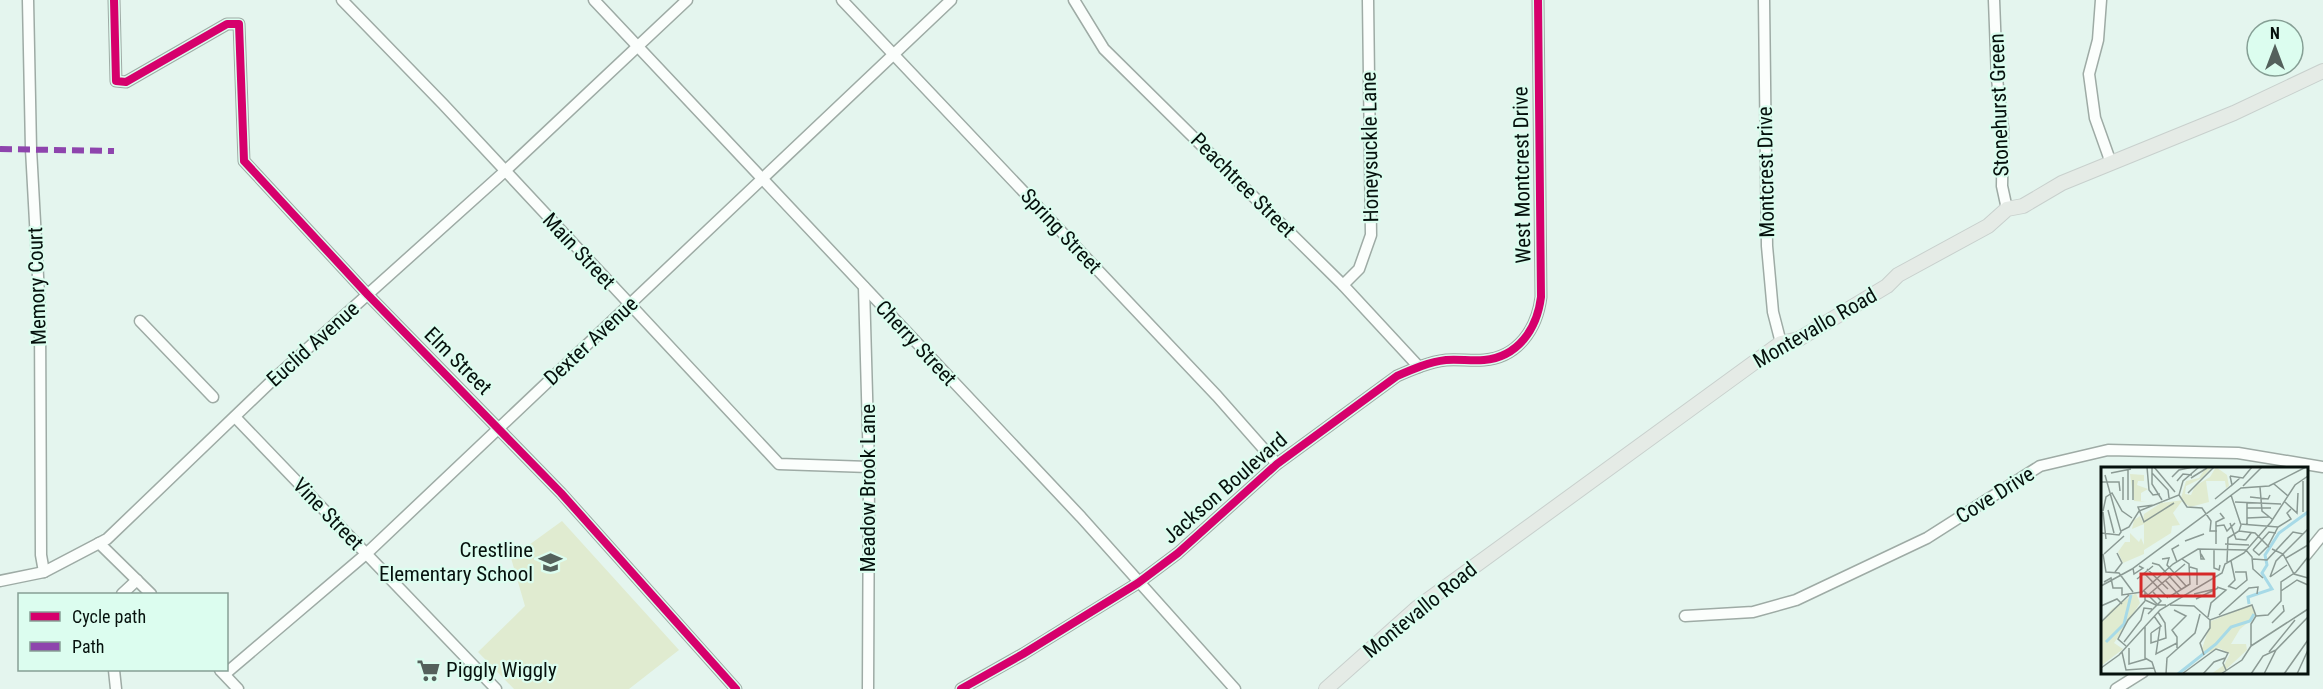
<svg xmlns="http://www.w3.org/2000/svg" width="2323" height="689" viewBox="0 0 2323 689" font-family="'Roboto Condensed',sans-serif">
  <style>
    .green { fill: #e0ebd0 }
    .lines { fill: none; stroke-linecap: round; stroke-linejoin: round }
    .minor-casing { stroke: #9eaba5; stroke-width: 13 }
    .major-casing { stroke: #c8d0cd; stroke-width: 16 }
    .minor { stroke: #fbfefc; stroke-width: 10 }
    .major { stroke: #e5ebe6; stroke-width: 14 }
    .quiet { stroke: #8e44ad; stroke-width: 6; stroke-dasharray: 12 6; stroke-linecap: butt }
    .cycleway-casing { stroke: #dcfdef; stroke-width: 11 }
    .cycleway { stroke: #d6006c; stroke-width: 8 }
    .labels { text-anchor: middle; stroke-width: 4.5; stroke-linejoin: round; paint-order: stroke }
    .street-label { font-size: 21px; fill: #06110d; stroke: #dcfdef }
    .poi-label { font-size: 21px; fill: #06110d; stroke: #dcfdef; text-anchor: end }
    .inset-river { fill: none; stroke: #a7dae7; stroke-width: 3 }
    .inset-road { fill: none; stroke: #8b9a94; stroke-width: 1.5 }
    .view { fill: #d62828; fill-opacity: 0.15; stroke: #d62828; stroke-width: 3 }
    .inset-edge { fill: none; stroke: #06110d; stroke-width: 3 }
  </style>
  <rect width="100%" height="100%" fill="#e4f5ee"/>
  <path class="green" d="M562 521 679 650 629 689H514L478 652 525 606 511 558Z"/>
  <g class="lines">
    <defs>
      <g id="minor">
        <path d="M28 0 31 149 40 313 41 555 44 572"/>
        <path d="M114 0 116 81 126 82 227 24H239L244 161 368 295 561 493 736 689"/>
        <path d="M342 0 443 104 779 464 869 467"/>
        <path d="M594 0 1081 517 1235 689"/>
        <path d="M842 0 1217 396 1277 464"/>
        <path d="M1074 0 1104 49 1343 285 1419 367"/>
        <path d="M1764 0 1767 246 1773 312 1781 343"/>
        <path d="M1994 0 1997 79 2003 128 2002 186 2007 209"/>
        <path d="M2101 0 2098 40 2089 74 2095 118 2111 163"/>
        <path d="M1343 285 1359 269 1371 235 1368 0"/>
        <path d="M864 287 869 467 868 689"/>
        <path d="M140 321 213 397"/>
        <path d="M235 417 496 689"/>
        <path d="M99 543 151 594"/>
        <path d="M2306 555 2323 534"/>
        <path d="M0 581 44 572 107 539 278 375 504 172 687 0"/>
        <path d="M122 594 137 580"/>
        <path d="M1685 616 1753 612 1796 600 1927 538 2040 466 2108 450 2238 453 2323 467"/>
        <path d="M114 670 116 689"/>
        <path d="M220 670 238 689"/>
        <path d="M225 674 366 554 951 0"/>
        <path d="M961 689 1023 654 1138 583 1178 553 1277 464 1397 376C1413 369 1429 362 1446 360 1458 359 1471 361 1484 360 1518 357 1537 329 1541 297L1538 0"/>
        <path d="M2116 689 2143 672"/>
      </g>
      <path id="major" d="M1326 689 1417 608 1781 343 1799 339 1887 286 1898 275 1988 226 2007 209 2023 206 2062 183 2234 113 2323 71"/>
    </defs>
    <use href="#minor" class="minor-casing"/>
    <use href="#major" class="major-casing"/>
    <use href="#minor" class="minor"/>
    <use href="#major" class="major"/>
    <path class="quiet" d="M0 149 114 151"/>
    <defs>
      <g id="cycleway">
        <path d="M114 0 116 81 126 82 227 24H239L244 161 368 295 561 493 736 689"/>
        <path d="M961 689 1023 654 1138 583 1178 553 1277 464 1397 376C1413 369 1429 362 1446 360 1458 359 1471 361 1484 360 1518 357 1537 329 1541 297L1538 0"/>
      </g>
    </defs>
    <use href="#cycleway" class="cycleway-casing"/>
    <use href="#cycleway" class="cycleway"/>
  </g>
  <defs>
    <symbol id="school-bare" viewBox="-9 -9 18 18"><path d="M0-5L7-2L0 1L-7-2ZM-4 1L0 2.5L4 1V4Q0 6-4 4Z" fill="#54615c" stroke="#dcfdef" stroke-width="2.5" paint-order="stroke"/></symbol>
    <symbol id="supermarket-bare" viewBox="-9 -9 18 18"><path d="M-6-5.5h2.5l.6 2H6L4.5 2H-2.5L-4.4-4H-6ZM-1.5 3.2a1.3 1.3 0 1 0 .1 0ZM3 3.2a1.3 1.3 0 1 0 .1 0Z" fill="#54615c" stroke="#dcfdef" stroke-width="2.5" paint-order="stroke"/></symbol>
  </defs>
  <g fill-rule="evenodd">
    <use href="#school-bare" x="534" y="546" width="33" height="33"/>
    <use href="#supermarket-bare" x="412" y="654" width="33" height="33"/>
  </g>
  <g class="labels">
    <g class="street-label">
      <text transform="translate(1999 105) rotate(-92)" y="7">Stonehurst Green</text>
      <text transform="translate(1370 147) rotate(-91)" y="7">Honeysuckle Lane</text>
      <text transform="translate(1766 172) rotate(-91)" y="7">Montcrest Drive</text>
      <text transform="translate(1522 175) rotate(-91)" y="7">West Montcrest Drive</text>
      <text transform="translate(1243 185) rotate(45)" y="7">Peachtree Street</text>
      <text transform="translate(1061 231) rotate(47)" y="7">Spring Street</text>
      <text transform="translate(579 251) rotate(47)" y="7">Main Street</text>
      <text transform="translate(37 286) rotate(-92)" y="7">Memory Court</text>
      <text transform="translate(1815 328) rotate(-30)" y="7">Montevallo Road</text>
      <text transform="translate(591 341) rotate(-43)" y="7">Dexter Avenue</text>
      <text transform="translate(916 343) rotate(47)" y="7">Cherry Street</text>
      <text transform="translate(313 344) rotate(-42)" y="7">Euclid Avenue</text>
      <text transform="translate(458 361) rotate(45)" y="7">Elm Street</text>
      <text transform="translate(868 488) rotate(-90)" y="7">Meadow Brook Lane</text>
      <text transform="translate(1225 488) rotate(-41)" y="7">Jackson Boulevard</text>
      <text transform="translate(1995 495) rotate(-32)" y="7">Cove Drive</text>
      <text transform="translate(328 514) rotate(46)" y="7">Vine Street</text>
      <text transform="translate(1420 610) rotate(-39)" y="7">Montevallo Road</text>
    </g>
    <g class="poi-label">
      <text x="533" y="557">Crestline<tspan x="533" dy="24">Elementary School</tspan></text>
      <text x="446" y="677" text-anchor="start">Piggly Wiggly</text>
    </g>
  </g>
  <g transform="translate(2101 467)">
    <rect width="207" height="207" fill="#e4f5ee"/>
    <path d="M105 0 110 1 101 11 85 19 84 27 90 28 94 19 109 10 115 0 126 8 128 19 125 21 124 14H105L108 35 89 40 81 34 72 46 79 58 71 59 70 66 43 83V87L22 96 17 85 24 75H29V66L38 75 40 71 43 78V57L31 62 33 53 39 49 42 55 43 47 60 36 83 33 80 31 85 14 98 11ZM29 7 43 8V14H37L36 18 47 22 40 26V34L46 35 33 34ZM35 126 39 136 13 176 22 182 0 199V155L11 142ZM150 138 155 149 139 162 130 177H145L146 183 120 207H110L123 198 129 187 118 181 106 186 101 182 110 154Z" fill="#e0ebd0"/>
    <path class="inset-river" d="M148 137 147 130 171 122 161 106 166 98 164 88 178 66 207 45M5 175 23 157 30 128M77 207 115 177 130 160 149 154 153 147"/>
    <path class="inset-road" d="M46 0 48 23 52 28 59 27M51 0V17L61 33M53 0 74 25M27 2V33M10 6 30 2M51 6 67 23 68 31M129 9 142 11 151 0M129 9 131 18 139 11M22 10V33M71 10 78 3 92 0M90 11 106 1M32 13V33M76 14 82 7 91 8M0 15H18L19 24M173 17 187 29M142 19 161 0M159 20 161 44 171 52M87 26 113 0M78 28 86 40 101 41 110 54 109 64H116M149 30 167 32 169 28M114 32 131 18M134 35 180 37M184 35 196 46 197 26M146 36V57M53 38 37 40 43 55 73 36M146 41H170M7 43 13 66M2 44 5 30 11 26 21 44 31 51M2 45 5 72M202 45V14M146 51 168 50M129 56 135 72 145 73 150 66M139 57 177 60M115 59 123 58 126 64 134 56M20 64 28 60 38 44 78 28 82 14 98 0M138 64 154 66 168 80M0 66 18 68 20 65 4 8M84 74 103 67M115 77V55L123 51 119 46M124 77 148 78M99 82 100 92H103L100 87M171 82 182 87 193 107 207 111M113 83V101L118 103 119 98M152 83 158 88 167 79 177 60 190 52 186 46 190 42M152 83 168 65 175 66M2 87 5 105 18 106 32 125M3 87 23 69M185 91 207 78M61 92 68 91 66 98 85 119M152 92 166 93 192 65 202 67M76 95 71 82 78 78M126 95 127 71 138 64 140 58 130 28M51 96 58 98 80 122M89 100 96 102V118M32 101 33 107 42 101 38 99M46 102 67 122M14 105 21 96 16 86M44 107 67 131M169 110 175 94 207 62M169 110 186 98M36 112 52 99M64 113 80 130M3 115 10 111 12 121H21V128L41 125 72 97 97 82 145 83 151 90 152 102 162 111M0 119 31 102 140 21 168 19 205 0M127 119 135 122 146 113 145 105H134M127 120 134 113 130 94M43 124 57 138H65M180 124 196 113 207 118M44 125V133L55 138M93 127 114 122M47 128 84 97M68 130 89 117 88 97 81 92M95 132 117 121M69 138 93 139 109 153 151 138 155 149 150 157V179L207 142M0 139 16 132 21 137M73 143 85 149 71 163 76 170V181M47 147 60 134 52 125M118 148 148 121 157 120 156 127M155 149 167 148 180 134V115L195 105 207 90M107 150 110 136 125 123 116 120M0 155 28 128M171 156 183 144 182 138M44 160V191L51 195 55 207M59 160 55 187 76 176M50 166V176L65 171 64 156 57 145M50 166 60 159 53 149M23 175 40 153 43 141 51 142M25 179 17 172 27 153 44 134M28 181V197L45 192M21 185 25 203 53 201M168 185 194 153M103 188 99 176 109 161V153M0 201 18 188 59 143 121 106 124 97 143 86 170 55 194 18 207 9M65 207 66 191 94 166 99 147M81 207 115 182 127 186 122 196 125 203M102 207 113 195 124 191M120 207 141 193 150 179M150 207 162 189 175 183M163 207 175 183 207 150M183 207 207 173M196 207 207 183"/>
    <path class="view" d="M40 107H113V129H40Z"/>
    <rect width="207" height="207" class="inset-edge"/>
  </g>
  <rect x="18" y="593" width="210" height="78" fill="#dcfdef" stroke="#869f95" stroke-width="1.5"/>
  <rect x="30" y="612" width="30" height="9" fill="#d6006c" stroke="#869f95" stroke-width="1.5"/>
  <text x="72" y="623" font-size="18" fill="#06110d">Cycle path</text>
  <rect x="30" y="642" width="30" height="9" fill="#8e44ad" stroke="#869f95" stroke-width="1.5"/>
  <text x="72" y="653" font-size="18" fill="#06110d">Path</text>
  <g transform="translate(2275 48)"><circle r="28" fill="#dcfdef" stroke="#869f95" stroke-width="1.5"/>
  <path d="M0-4.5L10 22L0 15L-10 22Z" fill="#54615c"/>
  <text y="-9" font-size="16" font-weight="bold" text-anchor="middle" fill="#06110d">N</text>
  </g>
</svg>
